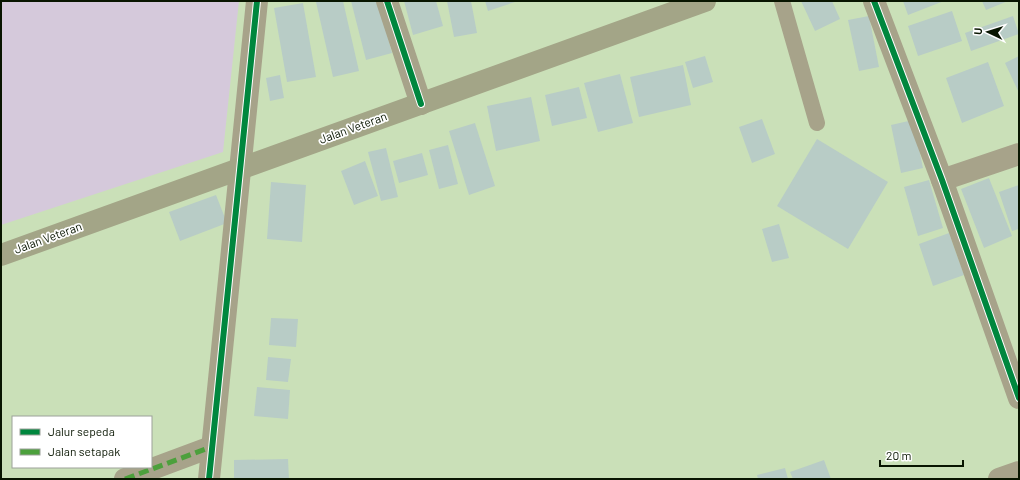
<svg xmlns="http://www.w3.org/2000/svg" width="1020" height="480" viewBox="0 0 1020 480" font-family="Barlow,sans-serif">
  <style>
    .green { fill: #d5c9db }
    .building { fill: #b8ccc6 }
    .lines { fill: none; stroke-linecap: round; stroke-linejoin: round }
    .service { stroke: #a7a38a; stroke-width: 16 }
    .minor { stroke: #a7a38a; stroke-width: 22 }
    .primary { stroke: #a3a587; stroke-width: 22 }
    .quiet { stroke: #4ca03c; stroke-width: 5; stroke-dasharray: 10 5; stroke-linecap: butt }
    .cycleway-casing { stroke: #fff; stroke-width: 8 }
    .cycleway { stroke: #00873e; stroke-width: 6 }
    .labels { text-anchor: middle; stroke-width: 3.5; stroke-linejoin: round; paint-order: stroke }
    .street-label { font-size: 12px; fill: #081500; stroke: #fff }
  </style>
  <rect width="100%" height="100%" fill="#cae0b8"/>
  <path class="green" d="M1 1H239L223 152 1 225Z"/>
  <g class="building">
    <path d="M320 1H343L359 71 333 77 316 2Z"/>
    <path d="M351 1H378L392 53 366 60Z"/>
    <path d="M404 1H436L443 26 413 35Z"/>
    <path d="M447 1H471L477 33 454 37Z"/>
    <path d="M485 1H518L488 11Z"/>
    <path d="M801 1H832L840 19 815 31Z"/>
    <path d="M903 1H944L908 15Z"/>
    <path d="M982 1H1008L986 10Z"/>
    <path d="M303 3 316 77 287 82 274 8Z"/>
    <path d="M952 11 962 41 918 56 908 26Z"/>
    <path d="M869 16 879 67 859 71 848 20Z"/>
    <path d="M1013 16 1019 34 971 51 965 33Z"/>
    <path d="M705 56 713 82 693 88 685 62Z"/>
    <path d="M1019 56V93L1005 63Z"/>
    <path d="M988 62 1004 106 962 123 946 78Z"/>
    <path d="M683 65 691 105 639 117 630 77Z"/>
    <path d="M620 74 633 123 598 132 584 83Z"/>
    <path d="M280 75 284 98 270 101 266 78Z"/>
    <path d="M579 87 587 118 552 126 545 95Z"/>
    <path d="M531 97 540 141 496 151 487 106Z"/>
    <path d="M762 119 775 154 752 163 739 127Z"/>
    <path d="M913 120 923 168 901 173 891 125Z"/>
    <path d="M475 123 495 186 469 195 449 131Z"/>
    <path d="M817 139 888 182 848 249 777 206Z"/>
    <path d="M448 145 458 184 439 189 429 150Z"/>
    <path d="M386 148 398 197 381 201 368 152Z"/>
    <path d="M422 153 428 175 399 183 393 161Z"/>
    <path d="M365 161 378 196 354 205 341 171Z"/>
    <path d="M989 178 1012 236 984 248 961 189Z"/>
    <path d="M929 180 943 228 918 236 904 187Z"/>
    <path d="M271 182 306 185 302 242 267 239Z"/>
    <path d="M1019 185V229L1012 231 999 192Z"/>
    <path d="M216 195 227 223 180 241 169 212Z"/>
    <path d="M779 224 789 258 772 262 762 229Z"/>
    <path d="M949 233 964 275 933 286 919 244Z"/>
    <path d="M271 318 298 319 296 347 269 345Z"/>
    <path d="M268 357 291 359 288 382 266 380Z"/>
    <path d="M257 387 290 390 288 419 254 416Z"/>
    <path d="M288 459 289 479H234V460Z"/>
    <path d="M824 460 831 479H793L790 472Z"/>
    <path d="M785 468 788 479H758L757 475Z"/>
  </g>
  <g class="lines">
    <path class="service" d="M782 1 817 123"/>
    <g class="minor">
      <path d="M387 1 421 104"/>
      <path d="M874 1 942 180 1019 398"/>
      <path d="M942 180 1019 154"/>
      <path d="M125 479 211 447"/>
      <path d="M209 479 257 1"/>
      <path d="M999 479 1019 472"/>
    </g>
    <path class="primary" d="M1 255 705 1"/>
    <path class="quiet" d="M125 479 211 447"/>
    <defs>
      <g id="cycleway">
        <path d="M387 1 421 104"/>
        <path d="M874 1 942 180 1019 398"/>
        <path d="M209 479 257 1"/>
      </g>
    </defs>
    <use href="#cycleway" class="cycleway-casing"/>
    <use href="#cycleway" class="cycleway"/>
  </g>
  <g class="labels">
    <g class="street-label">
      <text transform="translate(353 128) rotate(-20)" y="4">Jalan Veteran</text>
      <text transform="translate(48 238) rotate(-20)" y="4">Jalan Veteran</text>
    </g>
  </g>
  <rect width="1020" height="480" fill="none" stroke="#081500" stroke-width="4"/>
  <rect x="12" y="416" width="140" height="52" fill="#ffffff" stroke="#9ca199"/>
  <rect x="20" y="429" width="20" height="6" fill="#00873e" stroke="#9ca199"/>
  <text x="48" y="436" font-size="12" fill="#081500">Jalur sepeda</text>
  <rect x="20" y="449" width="20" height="6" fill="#4ca03c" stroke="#9ca199"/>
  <text x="48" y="456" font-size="12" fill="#081500">Jalan setapak</text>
  <g transform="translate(988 32) rotate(274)" stroke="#ffffff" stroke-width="3" paint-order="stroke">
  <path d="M0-3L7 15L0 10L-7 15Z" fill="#081500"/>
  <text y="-6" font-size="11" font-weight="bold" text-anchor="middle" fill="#081500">U</text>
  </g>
  <path d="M880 460v6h83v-6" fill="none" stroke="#081500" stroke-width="2"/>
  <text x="886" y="460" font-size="12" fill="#081500" stroke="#ffffff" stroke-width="3" paint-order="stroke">20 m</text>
</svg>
